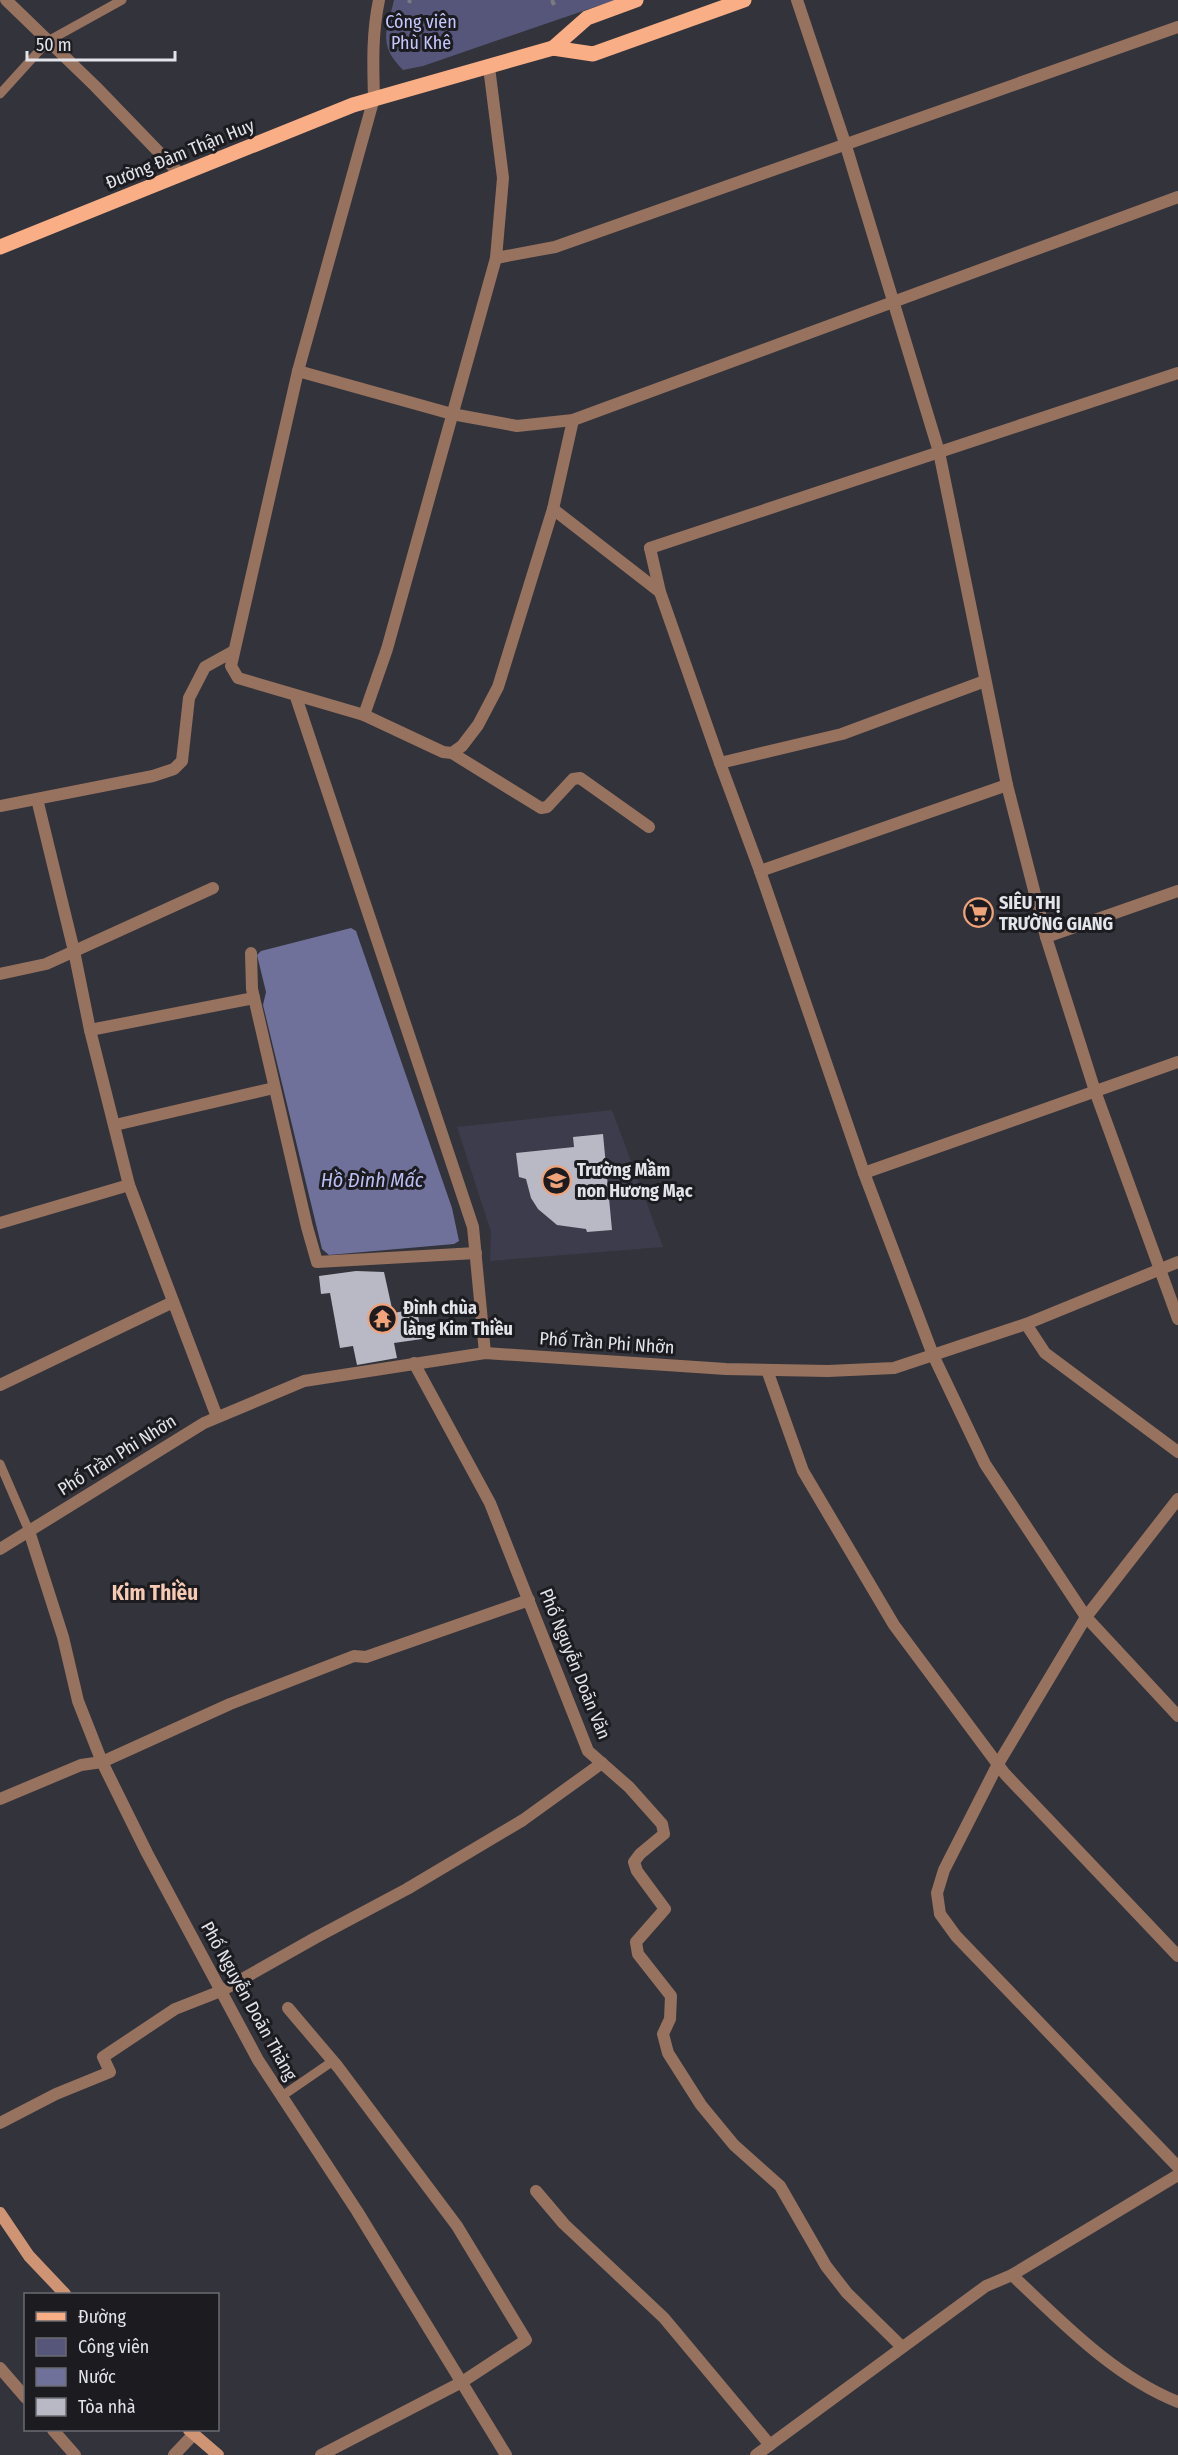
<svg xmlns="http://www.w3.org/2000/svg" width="1178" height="2455" viewBox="0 0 1178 2455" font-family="'Fira Sans Condensed',sans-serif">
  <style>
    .built { fill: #3c3c4c }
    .green { fill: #55567a }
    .water { fill: #6f719a }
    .building { fill: #b8b9c4 }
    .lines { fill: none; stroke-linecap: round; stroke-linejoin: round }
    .path { stroke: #7b7c83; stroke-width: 4; stroke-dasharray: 6 3; stroke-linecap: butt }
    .service { stroke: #97725e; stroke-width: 9 }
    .minor { stroke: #97725e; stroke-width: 12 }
    .tertiary { stroke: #97725e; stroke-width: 12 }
    .secondary { stroke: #ce9474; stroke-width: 12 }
    .primary { stroke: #f9ae85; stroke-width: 15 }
    .labels { text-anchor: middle; stroke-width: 6; stroke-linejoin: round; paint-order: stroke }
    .park-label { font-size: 18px; fill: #c5c8fe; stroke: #1b1b20 }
    .street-label { font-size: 18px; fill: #e3e4ea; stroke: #1b1b20 }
    .poi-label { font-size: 18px; font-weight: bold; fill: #e3e4ea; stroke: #1b1b20; text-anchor: start }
    .water-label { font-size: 20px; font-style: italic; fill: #bcbff4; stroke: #1b1b20 }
    .quarter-label { font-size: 21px; font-weight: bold; fill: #f7cab3; stroke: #1b1b20 }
  </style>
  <rect width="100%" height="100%" fill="#33333c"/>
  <path class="built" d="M612 1110 663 1247 490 1261 491 1232 457 1127Z"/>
  <path class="green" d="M394 0H615L423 66 403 70C377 44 387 31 394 0Z"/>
  <path class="water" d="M351 928 356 931 452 1208 459 1241 454 1244 329 1255 322 1249 263 1005 266 992 257 955 261 951Z"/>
  <g class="building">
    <path d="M603 1134 612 1230 587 1232 586 1229 557 1225 538 1209 531 1198 526 1179 519 1177 516 1153 574 1147 573 1137Z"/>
    <path d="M356 1271 384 1272 393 1313 417 1309 422 1339 394 1343 397 1358 357 1365 353 1346 340 1348 330 1293 321 1294 319 1276Z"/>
  </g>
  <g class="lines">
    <g class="path">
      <path d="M552 0 554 5"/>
      <path d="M409 3 410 0"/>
    </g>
    <g class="service">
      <path d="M0 94 48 41 122 0"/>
      <path d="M0 1464 29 1531"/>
      <path d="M282 2096 333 2061"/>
    </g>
    <g class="minor">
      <path d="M6 0 95 86 180 174"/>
      <path d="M797 0 846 146 939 452 1007 785 1046 937 1095 1091 1178 1319"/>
      <path d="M374 98 298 371 231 666 238 678 364 715 443 752 452 753 462 746 478 725 498 687 553 509 573 420"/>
      <path d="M496 258 555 247 1178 27"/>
      <path d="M298 371 452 414 517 426 573 420 1178 197"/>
      <path d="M553 509 660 592"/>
      <path d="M650 548 1178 373"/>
      <path d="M296 697 473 1227 485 1353"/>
      <path d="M364 715 387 649 496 258 503 178 489 67"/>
      <path d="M452 753 541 808 547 807 573 779 580 778 649 827"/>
      <path d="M720 763 842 734 985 681"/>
      <path d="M37 799 74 951 90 1030 129 1185 217 1417"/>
      <path d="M0 806 153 776 174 769 182 761 189 698 205 667 234 651"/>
      <path d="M760 871 1007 785"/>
      <path d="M1046 937 1178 891"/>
      <path d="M251 953 252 989 307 1227 317 1262 476 1253"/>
      <path d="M0 974 46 964 213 888"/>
      <path d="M90 1030 254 998"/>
      <path d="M115 1125 274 1088"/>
      <path d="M864 1173 1178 1062"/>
      <path d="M0 1223 129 1185"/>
      <path d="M1026 1324 1045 1353 1178 1452"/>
      <path d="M414 1363 490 1503 588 1751 629 1787 662 1824 664 1834 640 1854 634 1862 637 1871 665 1909 636 1942 638 1954 671 1996 670 2019 663 2034 668 2053 701 2105 734 2145 780 2186 826 2266 847 2293 902 2347"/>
      <path d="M767 1370 803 1471 894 1625 1005 1774 1178 1956"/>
      <path d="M0 1385 173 1302"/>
      <path d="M1178 1499 1086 1617 998 1764 944 1870 937 1893 940 1914 956 1936 1178 2167"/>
      <path d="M29 1531 63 1637 78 1701 102 1762 147 1853 258 2060 357 2211 506 2455"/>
      <path d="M0 1799 81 1765 102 1762 230 1704 354 1656 366 1657 529 1600"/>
      <path d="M288 2008 338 2067 457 2226 526 2340 462 2382 321 2455"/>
      <path d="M0 2123 56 2094 110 2072 103 2057 175 2009 221 1991 315 1938 407 1889 523 1820 602 1763"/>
      <path d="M536 2191 564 2224 664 2318 770 2445"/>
      <path d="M1012 2275C1062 2322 1113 2376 1178 2402"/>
      <path d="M0 2368 26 2398"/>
      <path d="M53 2430 75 2455"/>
      <path d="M174 2455 193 2435"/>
    </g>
    <g class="tertiary">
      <path d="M374 98C373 64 372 33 379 0"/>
      <path d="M650 548 660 592 720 763 760 871 864 1173 933 1355 985 1464 1086 1617 1178 1716"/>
      <path d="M0 1549 204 1423 304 1381 485 1353 726 1369 828 1371 894 1368 1026 1324 1178 1262"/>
      <path d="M756 2455 986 2286 1012 2275 1178 2175"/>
    </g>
    <g class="secondary">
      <path d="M0 2213 29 2256 65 2294"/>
      <path d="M189 2430 218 2455"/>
    </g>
    <g class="primary">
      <path d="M553 48 593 54 744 0"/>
      <path d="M0 247 353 105 553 48 587 18 636 0"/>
    </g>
  </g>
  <defs>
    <symbol id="supermarket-ring" viewBox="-11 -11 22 22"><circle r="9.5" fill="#1b1b20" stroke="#f0a278" stroke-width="1.5"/><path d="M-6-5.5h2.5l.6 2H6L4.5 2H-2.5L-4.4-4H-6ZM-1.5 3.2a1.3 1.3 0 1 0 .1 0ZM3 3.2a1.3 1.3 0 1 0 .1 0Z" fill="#f0a278"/></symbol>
    <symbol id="school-ring" viewBox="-11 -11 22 22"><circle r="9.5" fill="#1b1b20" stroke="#f0a278" stroke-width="1.5"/><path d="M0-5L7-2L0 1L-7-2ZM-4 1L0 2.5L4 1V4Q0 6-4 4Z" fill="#f0a278"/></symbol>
    <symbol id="temple-ring" viewBox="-11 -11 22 22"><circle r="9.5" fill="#1b1b20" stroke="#f0a278" stroke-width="1.5"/><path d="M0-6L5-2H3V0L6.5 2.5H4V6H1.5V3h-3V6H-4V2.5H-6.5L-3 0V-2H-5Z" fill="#f0a278"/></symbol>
  </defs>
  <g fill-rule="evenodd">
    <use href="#supermarket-ring" x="962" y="896" width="33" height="33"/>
    <use href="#school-ring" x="540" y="1164" width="33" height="33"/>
    <use href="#temple-ring" x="366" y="1302" width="33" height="33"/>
  </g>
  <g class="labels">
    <g class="park-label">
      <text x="421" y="28">Công viên<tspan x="421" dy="21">Phù Khê</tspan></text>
    </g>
    <g class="street-label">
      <text transform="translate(180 154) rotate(-22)" y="6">Đường Đàm Thận Huy</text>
      <text transform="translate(607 1343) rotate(4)" y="6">Phố Trần Phi Nhỡn</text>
      <text transform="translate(117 1455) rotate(-32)" y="6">Phố Trần Phi Nhỡn</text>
      <text transform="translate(575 1664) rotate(68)" y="6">Phố Nguyễn Doãn Văn</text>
      <text transform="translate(249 2001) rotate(61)" y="6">Phố Nguyễn Doãn Thăng</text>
    </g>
    <g class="poi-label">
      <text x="999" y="909">SIÊU THỊ<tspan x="999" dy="21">TRƯỜNG GIANG</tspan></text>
      <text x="577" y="1176">Trường Mầm<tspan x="577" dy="21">non Hương Mạc</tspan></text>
      <text x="403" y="1314">Đình chùa<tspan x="403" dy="21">làng Kim Thiều</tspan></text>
    </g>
    <g class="water-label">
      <text x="372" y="1187">Hồ Đình Mấc</text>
    </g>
    <g class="quarter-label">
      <text x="155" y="1600">Kim Thiều</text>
    </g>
  </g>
  <rect x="24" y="2293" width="195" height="138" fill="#1b1b20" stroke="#6b6b71" stroke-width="1.5"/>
  <rect x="36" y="2312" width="30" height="9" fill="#f9ae85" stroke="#6b6b71" stroke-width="1.5"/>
  <text x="78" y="2323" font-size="18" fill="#e3e4ea">Đường</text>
  <rect x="36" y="2338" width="30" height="18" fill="#55567a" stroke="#6b6b71" stroke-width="1.5"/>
  <text x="78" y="2353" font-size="18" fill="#e3e4ea">Công viên</text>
  <rect x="36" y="2368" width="30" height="18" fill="#6f719a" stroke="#6b6b71" stroke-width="1.5"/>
  <text x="78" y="2383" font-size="18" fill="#e3e4ea">Nước</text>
  <rect x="36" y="2398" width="30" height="18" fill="#b8b9c4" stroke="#6b6b71" stroke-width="1.5"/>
  <text x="78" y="2413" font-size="18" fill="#e3e4ea">Tòa nhà</text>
  <path d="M27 51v9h148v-9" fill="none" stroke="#e3e4ea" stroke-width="3"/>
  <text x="36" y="51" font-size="18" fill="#e3e4ea" stroke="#1b1b20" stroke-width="4.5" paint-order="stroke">50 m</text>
</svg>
